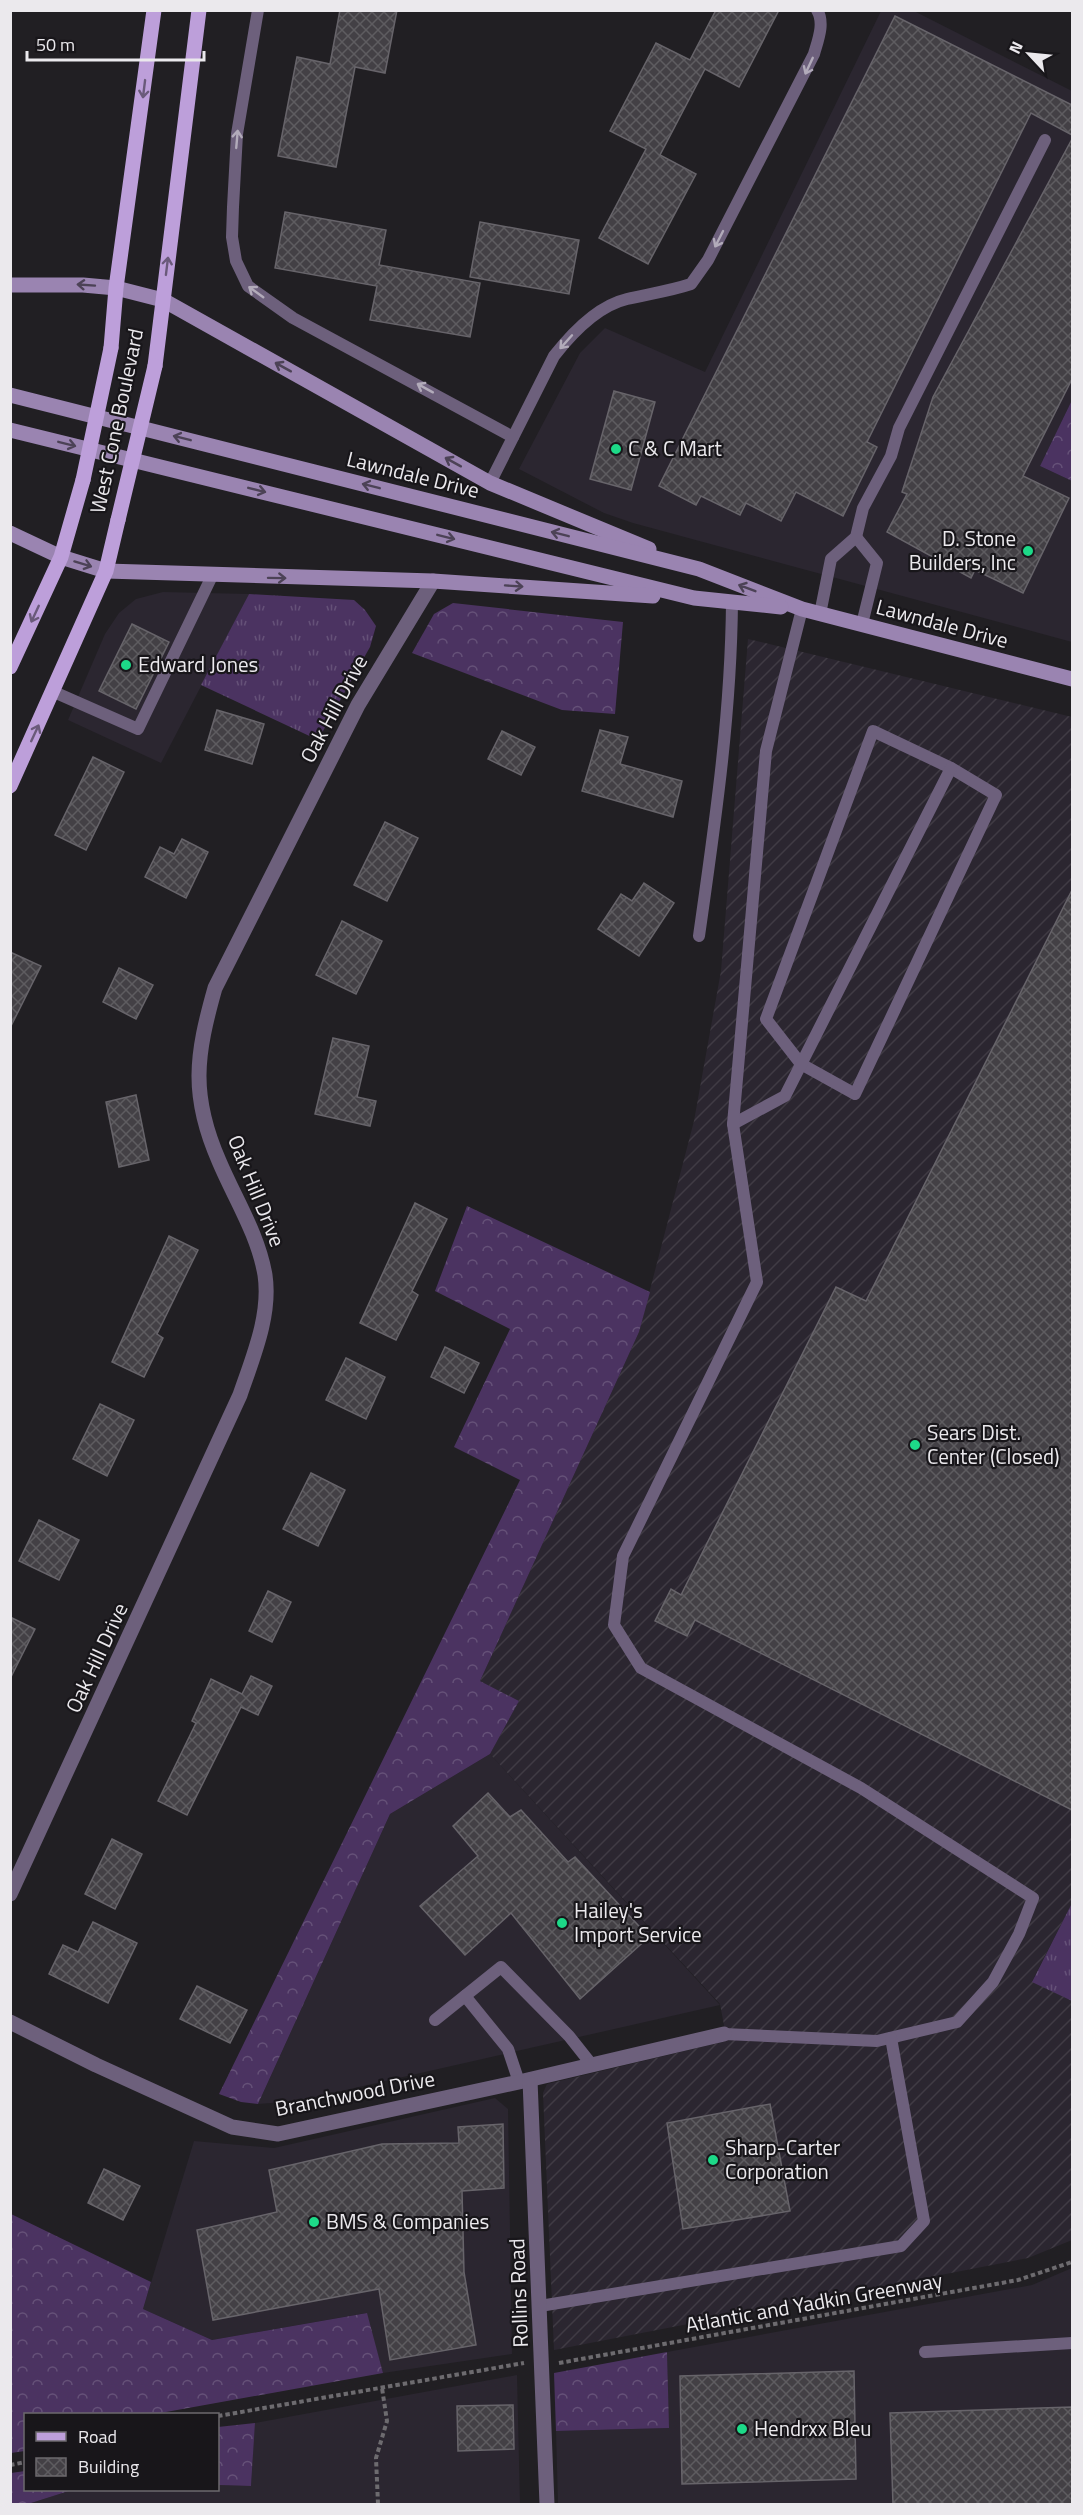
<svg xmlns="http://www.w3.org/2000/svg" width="1083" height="2515" viewBox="0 0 1083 2515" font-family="'Titillium Web',sans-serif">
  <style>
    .built { fill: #2b2630 }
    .industrial { fill: url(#industrial-furrows) }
    .grass { fill: url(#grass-tufts) }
    .forest { fill: url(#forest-crowns) }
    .building { fill: url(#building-cross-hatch); stroke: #67646a; stroke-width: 1.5 }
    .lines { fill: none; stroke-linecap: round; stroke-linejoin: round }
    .path { stroke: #6d6b6f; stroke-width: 4; stroke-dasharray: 4.5 3; stroke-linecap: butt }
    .lane { stroke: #6d607c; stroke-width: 12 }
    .street { stroke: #6d607c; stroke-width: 15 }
    .secondary { stroke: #9a84b1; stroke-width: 15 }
    .primary { stroke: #bd9fda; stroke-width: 15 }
    .primary-bridge { stroke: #bd9fda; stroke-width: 15 }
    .oneway { stroke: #b2abba }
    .oneway2 { stroke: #6a5a7a }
    .oneway3 { stroke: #4c4256 }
    .poi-dot { fill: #1dd988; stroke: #18161a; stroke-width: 2 }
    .labels { text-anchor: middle; stroke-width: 4.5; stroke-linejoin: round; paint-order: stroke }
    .street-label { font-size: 21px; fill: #ebe9ed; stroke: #18161a }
    .poi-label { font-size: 21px; fill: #ebe9ed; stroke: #18161a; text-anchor: start }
  </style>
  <defs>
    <pattern id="industrial-furrows" width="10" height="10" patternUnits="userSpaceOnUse" patternTransform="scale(1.5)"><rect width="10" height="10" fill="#2b2630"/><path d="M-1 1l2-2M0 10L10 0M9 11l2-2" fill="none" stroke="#403b44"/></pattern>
    <pattern id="grass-tufts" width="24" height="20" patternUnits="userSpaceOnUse" patternTransform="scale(1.5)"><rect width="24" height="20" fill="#4b3361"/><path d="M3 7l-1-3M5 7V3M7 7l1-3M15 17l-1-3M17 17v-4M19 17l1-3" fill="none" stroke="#655178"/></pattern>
    <pattern id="forest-crowns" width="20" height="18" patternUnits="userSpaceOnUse" patternTransform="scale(1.5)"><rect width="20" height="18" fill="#4b3361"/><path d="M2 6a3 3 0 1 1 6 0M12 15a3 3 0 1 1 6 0" fill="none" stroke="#655178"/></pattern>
    <pattern id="building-cross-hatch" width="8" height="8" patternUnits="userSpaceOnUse" patternTransform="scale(1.5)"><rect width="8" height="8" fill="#434045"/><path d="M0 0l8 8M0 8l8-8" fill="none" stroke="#5e5c60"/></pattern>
  </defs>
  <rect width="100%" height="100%" fill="#211f23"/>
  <g class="built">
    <path d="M881 11H914L1072 91V400L1040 466 1072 481V642L633 523 604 513 519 469 580 353 605 328 705 372Z"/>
    <path d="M163 592 249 594 161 763 68 720 105 634 119 613 136 599Z"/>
    <path d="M490 1754 720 2005 297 2101 258 2104 390 1814Z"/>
    <path d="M495 2098 508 2109 512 2354 383 2373 366 2313 212 2340 143 2309 194 2141 274 2148Z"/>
    <path d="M1072 2268V2504H558L556 2431 668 2428 667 2352 1032 2285Z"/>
    <path d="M517 2375 520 2504H28L72 2490H218V2485L251 2486 255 2423Z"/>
  </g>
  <path class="industrial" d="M748 639 1072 717V1903L1032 1981 1072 2001V2240L1028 2258 554 2350 543 2093 547 2084 727 2041 720 2004 490 1754 519 1701 480 1681 639 1332 694 1121 721 971Z"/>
  <g class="grass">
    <path d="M249 594 354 600 365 610 376 626 370 647 318 740 201 685Z"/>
    <path d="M1072 1903V2001L1032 1982Z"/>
  </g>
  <g class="forest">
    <path d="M1072 400V481L1040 466Z"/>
    <path d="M453 603 623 622 615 714 562 710 412 653 434 614Z"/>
    <path d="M467 1206 650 1292 639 1332 480 1681 519 1701 490 1754 390 1814 258 2104 241 2102 219 2094 520 1480 454 1447 510 1329 435 1291Z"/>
    <path d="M11 2214 151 2282 143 2309 212 2340 367 2313 383 2373 155 2414H26L25 2451 11 2453Z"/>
    <path d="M667 2352 669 2428 556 2431 554 2373Z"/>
    <path d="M255 2423 251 2486 218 2485V2427Z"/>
    <path d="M25 2471 26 2490H72L28 2504H11V2473Z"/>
  </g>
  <g class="building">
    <path d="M340 10H397L385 73 355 67 336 167 278 156 297 57 330 64Z"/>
    <path d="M716 10H779L739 87 705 69 660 155 696 174 648 264 599 238 646 149 610 131 656 43 690 60Z"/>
    <path d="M895 16 1072 105V135L1031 113 867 442 877 447 843 516 796 492 781 521 746 503 740 515 701 496 696 505 659 486Z"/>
    <path d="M1072 139V379L1023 476 1069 498 1023 593 975 570 971 578 887 532 907 494 902 492 933 397Z"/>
    <path d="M285 212 386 230 379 265 480 283 470 337 370 320 377 286 275 268Z"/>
    <path d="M480 222 579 240 569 294 470 277Z"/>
    <path d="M614 391 655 402 631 490 590 479Z"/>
    <path d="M132 624 169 642 136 709 99 691Z"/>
    <path d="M217 710 264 724 252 764 205 750Z"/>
    <path d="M600 730 628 737 620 764 682 781 673 817 582 791Z"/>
    <path d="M502 731 535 747 521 775 488 759Z"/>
    <path d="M93 757 124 772 86 850 55 835Z"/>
    <path d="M385 822 418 838 387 901 354 885Z"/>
    <path d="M182 839 208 852 186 898 145 877 160 847 174 854Z"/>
    <path d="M644 883 674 903 639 956 598 929 621 894 632 901Z"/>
    <path d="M1072 890V1810L695 1620 687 1636 655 1621 671 1589 681 1595 836 1287 866 1301Z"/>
    <path d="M342 921 382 941 356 994 316 975Z"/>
    <path d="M10 952 41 966 10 1028Z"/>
    <path d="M119 968 153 985 136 1019 103 1002Z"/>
    <path d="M333 1038 369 1046 357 1097 376 1101 370 1126 315 1114Z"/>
    <path d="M136 1095 149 1160 119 1167 106 1102Z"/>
    <path d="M415 1203 447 1219 412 1291 418 1295 396 1340 360 1323Z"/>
    <path d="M169 1236 198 1250 157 1334 163 1338 144 1377 112 1362Z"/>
    <path d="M445 1347 479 1363 464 1393 431 1377Z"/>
    <path d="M346 1358 385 1377 366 1419 326 1400Z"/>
    <path d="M100 1404 134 1420 107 1476 73 1459Z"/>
    <path d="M311 1473 345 1490 318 1546 283 1529Z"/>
    <path d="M39 1520 79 1540 59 1580 19 1561Z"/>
    <path d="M268 1591 291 1602 272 1642 249 1631Z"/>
    <path d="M10 1617 35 1629 10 1679Z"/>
    <path d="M251 1676 272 1686 258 1715 241 1707 187 1815 158 1801 196 1723 192 1721 211 1679 242 1694Z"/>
    <path d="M488 1793 510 1817 521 1810 568 1862 575 1857 649 1937 580 1999 511 1913 465 1955 420 1906 478 1856 453 1826Z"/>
    <path d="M112 1839 142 1854 115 1909 85 1894Z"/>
    <path d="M93 1922 137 1943 108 2003 49 1974 63 1945 78 1952Z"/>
    <path d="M197 1986 247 2010 230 2043 180 2019Z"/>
    <path d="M770 2104 790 2211 683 2229 667 2123Z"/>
    <path d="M503 2124 504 2188 462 2191 464 2272 476 2345 390 2360 379 2289 213 2320 197 2230 277 2212 269 2170 382 2144 459 2143 458 2127Z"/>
    <path d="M104 2169 140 2186 123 2220 88 2203Z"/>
    <path d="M854 2371 856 2479 682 2484 680 2376Z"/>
    <path d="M513 2405 514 2449 458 2451 457 2406Z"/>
    <path d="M1072 2407V2505H893L890 2413Z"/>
  </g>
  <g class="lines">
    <g class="path">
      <path d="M559 2363 1018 2280 1072 2262"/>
      <path d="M218 2416 524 2363"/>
      <path d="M10 2465 26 2462"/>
      <path d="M378 2504 376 2458 387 2421 382 2388"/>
    </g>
    <g class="lane">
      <path d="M258 10 237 134 233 207 232 237 236 261 248 286 293 318 513 437"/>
      <path d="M490 483 554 356C572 333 597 306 627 299 648 294 670 291 691 284L708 260 814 54C818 40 825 23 817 10"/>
      <path d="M856 537 877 563 862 624"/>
      <path d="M820 614 831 559 856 537 863 508 891 456 899 428 1045 140"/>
      <path d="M54 692 138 729 212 576"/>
      <path d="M873 731 951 768 996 795 855 1094 801 1064 766 1019Z"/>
      <path d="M699 936C715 823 731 716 732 602"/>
      <path d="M733 1124 785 1096 951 768"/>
      <path d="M465 1996 508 2049 519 2082"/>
      <path d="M435 2020 501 1967 569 2036 592 2065"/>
      <path d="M724 2034 877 2041 957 2022 993 1982 1019 1934 1033 1898 861 1788 641 1668 614 1625 623 1556 757 1282 733 1124 766 751 802 609"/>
      <path d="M540 2306 901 2246 924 2221 891 2038"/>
      <path d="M925 2352 1072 2343"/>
    </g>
    <g class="street">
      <path d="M10 1894 240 1395C253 1357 271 1315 265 1275 258 1234 235 1199 219 1161 190 1095 196 1055 215 988L358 705 433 581"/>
      <path d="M10 2022 96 2065 232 2127 278 2134 519 2082 724 2034"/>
      <path d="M530 2080 547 2504"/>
    </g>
    <g class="secondary">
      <path d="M10 285H83L116 288 163 300 490 483 649 549"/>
      <path d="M10 395 699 569 802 609 1072 679"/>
      <path d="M10 430 694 598 781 607"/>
      <path d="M10 533 61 557 106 571 433 581 653 596"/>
    </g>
    <g class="primary">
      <path d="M111 348 116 288 154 10"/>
      <path d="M155 366 199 10"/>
      <path d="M10 667 61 557 83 480"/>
      <path d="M10 786 106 571 118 520"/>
    </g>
    <g class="primary-bridge">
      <path d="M83 480 111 348"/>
      <path d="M118 520 155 366"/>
    </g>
  </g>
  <defs><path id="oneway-shaft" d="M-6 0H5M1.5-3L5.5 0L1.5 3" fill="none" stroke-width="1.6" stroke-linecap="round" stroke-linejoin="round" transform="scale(1.5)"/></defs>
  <g class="oneway">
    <use href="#oneway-shaft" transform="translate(809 66) rotate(115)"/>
    <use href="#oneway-shaft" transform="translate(237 139) rotate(-85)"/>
    <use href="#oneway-shaft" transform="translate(719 239) rotate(117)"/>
    <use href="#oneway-shaft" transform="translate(256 292) rotate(-144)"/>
    <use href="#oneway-shaft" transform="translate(566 342) rotate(132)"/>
    <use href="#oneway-shaft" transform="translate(425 388) rotate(-151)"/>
  </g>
  <g class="oneway2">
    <use href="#oneway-shaft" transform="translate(144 89) rotate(97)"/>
    <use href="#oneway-shaft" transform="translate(167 266) rotate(-83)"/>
    <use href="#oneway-shaft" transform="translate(35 614) rotate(115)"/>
    <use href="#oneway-shaft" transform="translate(35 733) rotate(-65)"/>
  </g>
  <g class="oneway3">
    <use href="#oneway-shaft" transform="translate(86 285) rotate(-176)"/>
    <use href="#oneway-shaft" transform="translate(283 367) rotate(-151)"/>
    <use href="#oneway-shaft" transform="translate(182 438) rotate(-166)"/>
    <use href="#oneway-shaft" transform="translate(67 444) rotate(14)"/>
    <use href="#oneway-shaft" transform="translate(453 462) rotate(-151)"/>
    <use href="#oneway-shaft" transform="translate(371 486) rotate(-166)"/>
    <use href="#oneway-shaft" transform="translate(257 490) rotate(14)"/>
    <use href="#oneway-shaft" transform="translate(560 534) rotate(-166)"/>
    <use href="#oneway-shaft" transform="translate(446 537) rotate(14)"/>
    <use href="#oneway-shaft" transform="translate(83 564) rotate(17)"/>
    <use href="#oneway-shaft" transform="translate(277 578) rotate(1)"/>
    <use href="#oneway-shaft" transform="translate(514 586) rotate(4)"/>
    <use href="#oneway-shaft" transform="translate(747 588) rotate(-159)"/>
  </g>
  <g class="poi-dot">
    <circle cx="616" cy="449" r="6"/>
    <circle cx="1028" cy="551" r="6"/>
    <circle cx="126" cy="665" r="6"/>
    <circle cx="915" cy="1445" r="6"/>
    <circle cx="562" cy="1923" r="6"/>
    <circle cx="713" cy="2160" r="6"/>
    <circle cx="314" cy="2222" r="6"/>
    <circle cx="742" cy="2429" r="6"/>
  </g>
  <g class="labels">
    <g class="street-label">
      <text transform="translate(117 421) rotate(-78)" y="7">West Cone Boulevard</text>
      <text transform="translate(413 475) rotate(14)" y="7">Lawndale Drive</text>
      <text transform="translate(942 624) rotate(15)" y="7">Lawndale Drive</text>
      <text transform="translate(334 709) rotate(-62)" y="7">Oak Hill Drive</text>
      <text transform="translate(256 1191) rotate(68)" y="7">Oak Hill Drive</text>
      <text transform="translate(97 1658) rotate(-65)" y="7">Oak Hill Drive</text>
      <text transform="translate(355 2094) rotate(-11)" y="7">Branchwood Drive</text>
      <text transform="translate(519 2293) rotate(-92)" y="7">Rollins Road</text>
      <text transform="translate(814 2303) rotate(-10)" y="7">Atlantic and Yadkin Greenway</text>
    </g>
    <g class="poi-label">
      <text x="628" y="456">C &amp; C Mart</text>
      <text x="1016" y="546" text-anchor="end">D. Stone<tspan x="1016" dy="24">Builders, Inc</tspan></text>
      <text x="138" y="672">Edward Jones</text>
      <text x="927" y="1440">Sears Dist.<tspan x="927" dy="24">Center (Closed)</tspan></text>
      <text x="574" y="1918">Hailey's<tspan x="574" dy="24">Import Service</tspan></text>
      <text x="725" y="2155">Sharp-Carter<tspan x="725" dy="24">Corporation</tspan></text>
      <text x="326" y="2229">BMS &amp; Companies</text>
      <text x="754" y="2436">Hendrxx Bleu</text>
    </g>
  </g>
  <rect width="1083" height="2515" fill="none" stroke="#ebe9ed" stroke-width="24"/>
  <rect x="24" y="2413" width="195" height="78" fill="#18161a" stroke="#6c6a6e" stroke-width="1.5"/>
  <rect x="36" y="2432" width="30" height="9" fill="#bd9fda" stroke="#6c6a6e" stroke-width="1.5"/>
  <text x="78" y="2443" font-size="18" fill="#ebe9ed">Road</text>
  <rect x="36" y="2458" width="30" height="18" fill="url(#building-cross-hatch)" stroke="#6c6a6e" stroke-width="1.5"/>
  <text x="78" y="2473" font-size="18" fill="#ebe9ed">Building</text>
  <g transform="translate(1029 54) rotate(296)" stroke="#18161a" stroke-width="4.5" paint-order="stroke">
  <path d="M0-4.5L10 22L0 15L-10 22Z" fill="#ebe9ed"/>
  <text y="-9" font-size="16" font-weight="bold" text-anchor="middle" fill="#ebe9ed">N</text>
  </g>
  <path d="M27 51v9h177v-9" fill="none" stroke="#ebe9ed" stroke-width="3"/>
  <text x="36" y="51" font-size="18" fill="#ebe9ed" stroke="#18161a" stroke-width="4.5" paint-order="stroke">50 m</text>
</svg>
